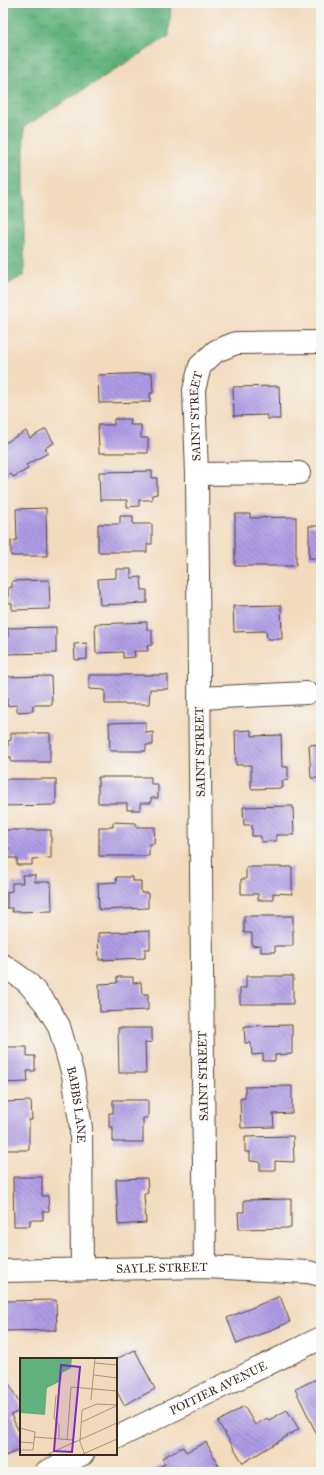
<svg xmlns="http://www.w3.org/2000/svg" width="324" height="1475" viewBox="0 0 324 1475" font-family="'IM FELL Great Primer',serif">
  <style>
    .forest { fill: url(#forest-crowns); stroke: #4e6e4e }
    .building { fill: url(#building-back-hatch) }
    .lines { fill: none; stroke-linecap: round; stroke-linejoin: round }
    .minor-casing { stroke: #564536; stroke-width: 24 }
    .minor { stroke: #fff; stroke-width: 22 }
    .labels { text-anchor: middle; stroke-width: 3.5; stroke-linejoin: round; paint-order: stroke }
    .street-label { font-size: 12px; fill: #3b2a1e; stroke: #f6f6f2 }
    .inset-road { fill: none; stroke: #a9947d; stroke-width: 1 }
    .view { fill: #7b2cbf; fill-opacity: 0.15; stroke: #7b2cbf; stroke-width: 2 }
    .inset-edge { fill: none; stroke: #3b2a1e; stroke-width: 2 }
  </style>
  <defs>
    <pattern id="forest-crowns" width="20" height="18" patternUnits="userSpaceOnUse"><rect width="20" height="18" fill="#60b17d"/><path d="M2 6a3 3 0 1 1 6 0M12 15a3 3 0 1 1 6 0" fill="none" stroke="#509066"/></pattern>
    <pattern id="building-back-hatch" width="6" height="6" patternUnits="userSpaceOnUse"><rect width="6" height="6" fill="#ae9be5"/><path d="M-1 5l2 2M0 0l6 6M5-1l2 2" fill="none" stroke="#8f7fb9"/></pattern>
  </defs>
  <rect width="100%" height="100%" fill="#f6f6f2"/>
  <filter id="ink" filterUnits="userSpaceOnUse"><feTurbulence type="fractalNoise" baseFrequency=".025" numOctaves="2"/><feDisplacementMap in="SourceGraphic" scale="8" xChannelSelector="R" yChannelSelector="G"/><feConvolveMatrix kernelMatrix="1 2 1 2 8 2 1 2 1" color-interpolation-filters="sRGB"/></filter>
  <filter id="wash" filterUnits="userSpaceOnUse"><feTurbulence type="fractalNoise" baseFrequency=".012" numOctaves="4" result="noise"/><feDisplacementMap in="SourceGraphic" scale="16" xChannelSelector="R" yChannelSelector="G"/><feGaussianBlur stdDeviation="0.9" result="paint"/><feColorMatrix in="noise" values="0 0 0 0 0 0 0 0 0 0 0 0 0 0 0 0 0 1.4 0 .05"/><feComposite in="paint" operator="in"/></filter>
  <g filter="url(#wash)">
    <rect width="100%" height="100%" fill="#f2dbbd"/>
    <path class="forest" d="M3 3H171L169 36 24 127V275L3 287Z"/>
    <g id="blocks">
      <g class="building">
        <path d="M152 373 153 393H150V402L99 403 98 375Z"/>
        <path d="M279 386 280 419H267V415L234 416 233 387Z"/>
        <path d="M114 419H131L130 425H141V438H148V453H99L98 425H114Z"/>
        <path d="M46 429 54 443 45 448 48 453 26 465 28 469 13 477 11 474 4 478 3 475V444L26 431 30 438Z"/>
        <path d="M152 471V478H157V494L152 495V500H139V506L127 507V500H100L99 472Z"/>
        <path d="M46 508 47 556H11V541L17 540 16 509Z"/>
        <path d="M235 514H250V518L296 517V566H235Z"/>
        <path d="M120 516H133V524H152V544H147V552H98V524H120Z"/>
        <rect x="309" y="526" width="12" height="32"/>
        <path d="M116 569H131V578L141 577 142 590H147V603L100 605 98 579 116 578Z"/>
        <path d="M49 580 50 609 12 610V603H8V588L12 587V581Z"/>
        <path d="M281 605 282 639H267L266 631 234 632 233 606Z"/>
        <path d="M147 622V630H152V645L147 646 148 651H134L135 657 123 658V652L96 653 95 624Z"/>
        <path d="M56 627V653L3 654V639H8V628Z"/>
        <path d="M87 643V659L75 660 74 644Z"/>
        <path d="M89 675H168V689H150L149 704H105V690L89 689Z"/>
        <path d="M51 676 52 705H33V711L17 712V705L7 706V697H3V677Z"/>
        <path d="M146 722V733L153 732V745H146V751H110L109 723Z"/>
        <path d="M251 730 252 736 281 735 282 767H288V780L282 781 283 788 251 789V765H236L235 731Z"/>
        <path d="M11 733H50V762H11V757H8V741L11 740Z"/>
        <path d="M321 744V778H311L309 745Z"/>
        <path d="M98 777H151V784H158V798H151V803H140V810H127V803H98Z"/>
        <path d="M3 779H56V805L3 806Z"/>
        <path d="M293 806 294 835H276V841L261 842V836H252V825H244L243 807Z"/>
        <path d="M113 822 136 823V827H155L154 844H149V856H99V827H113Z"/>
        <path d="M3 830H51V858L32 859V865H17V858H9V847H3Z"/>
        <path d="M246 867H292V894L273 893V900H258V894H241V879H246Z"/>
        <path d="M22 875H35V882H51L52 911 12 912V908H7V892L12 891V883H23Z"/>
        <path d="M116 877H132V881H141V893H148V908L99 910 98 883 117 882Z"/>
        <path d="M244 916H293V946H275V952H261V945L252 946V933H244Z"/>
        <path d="M150 931V949H145V958L99 960 98 933Z"/>
        <path d="M246 976H293V1004H240V988H246Z"/>
        <path d="M117 977H133V983L141 982 142 994H148V1010L100 1012 99 984 117 983Z"/>
        <path d="M292 1025V1054L275 1055V1061H263V1054L252 1055 251 1043H245L244 1026Z"/>
        <path d="M118 1028H152V1042L145 1043 146 1073H119Z"/>
        <path d="M3 1047H27V1056H35V1071H27L28 1082 3 1083Z"/>
        <path d="M292 1086V1113L273 1114 274 1127 241 1128 240 1099 245 1098V1087Z"/>
        <path d="M113 1100H148V1118H143V1142H113V1127H109V1113H113Z"/>
        <path d="M31 1101 32 1120H29V1150H3V1102Z"/>
        <path d="M293 1136 294 1162 275 1161V1170H260V1162L250 1161V1152H245V1137Z"/>
        <path d="M13 1177H42V1196H48L49 1211H43V1220H30V1226H14Z"/>
        <path d="M147 1178 148 1193 144 1194 146 1223 118 1225 116 1179Z"/>
        <path d="M291 1199V1228L239 1229 238 1212H244V1200Z"/>
        <path d="M280 1296 290 1322 237 1344 227 1318Z"/>
        <path d="M56 1300 57 1330 3 1331V1301Z"/>
        <path d="M135 1350 155 1389 124 1405 116 1390V1359Z"/>
        <path d="M321 1377V1443L295 1389Z"/>
        <path d="M9 1383 21 1407V1410L11 1415 21 1436V1449L3 1457V1386Z"/>
        <path d="M244 1406 255 1425 267 1418 269 1420 287 1410 299 1429 243 1463 218 1422Z"/>
        <path d="M206 1442 222 1472H149L165 1464 162 1458 173 1452 183 1447 186 1452Z"/>
      </g>
    </g>
  </g>
  <g filter="url(#ink)">
    <use href="#blocks" fill-opacity="0" stroke="#564536" stroke-width="1"/>
    <g class="lines">
      <defs>
        <g id="minor">
          <path d="M197 474 299 473"/>
          <path d="M199 698 307 693"/>
          <path id="s1" d="M3 965 27 982 45 1003 59 1026 73 1075 81 1128 82 1269"/>
          <path id="s2" d="M205 1267 197 474 194 390 200 366 216 351 236 343 321 342"/>
          <path id="s3" d="M3 1271 205 1267 308 1272 321 1275"/>
          <path id="s4" d="M116 1438 321 1338"/>
          <path d="M46 1472 83 1454"/>
        </g>
      </defs>
      <use href="#minor" class="minor-casing"/>
      <use href="#minor" class="minor"/>
    </g>
  </g>
  <g class="labels">
    <g class="street-label">
      <text dy="4" stroke="none"><textPath href="#s2" startOffset="851">SAINT STREET</textPath></text>
      <text transform="translate(200 752) rotate(-91)" y="4">SAINT STREET</text>
      <text transform="translate(203 1076) rotate(-91)" y="4">SAINT STREET</text>
      <text dy="4" stroke="none"><textPath href="#s1" startOffset="165">BABBS LANE</textPath></text>
      <text dy="4" stroke="none"><textPath href="#s3" startOffset="159">SAYLE STREET</textPath></text>
      <text dy="4" stroke="none"><textPath href="#s4" startOffset="114">POITIER AVENUE</textPath></text>
    </g>
  </g>
  <g transform="translate(20 1358)">
    <rect width="97" height="97" fill="#f2dbbd"/>
    <path d="M0 0H52L51 10 42 15 41 23 27 30 25 57 0 55Z" fill="#60b17d"/>
    <path class="inset-road" d="M75 5 97 7M74 17 97 20M36 37 34 60 39 67V81M71 42 75 0M62 64 96 48M0 70 15 74 13 92H0M14 79 53 82 56 85M47 82 51 29 97 33M0 84 14 85M26 97 97 65M61 97 97 81M65 97 60 84 62 52 77 46 97 47"/>
    <path class="view" d="M41 7 60 9 52 94 34 93Z"/>
    <rect width="97" height="97" class="inset-edge"/>
  </g>
  <rect width="324" height="1475" fill="none" stroke="#f6f6f2" stroke-width="16"/>
</svg>
